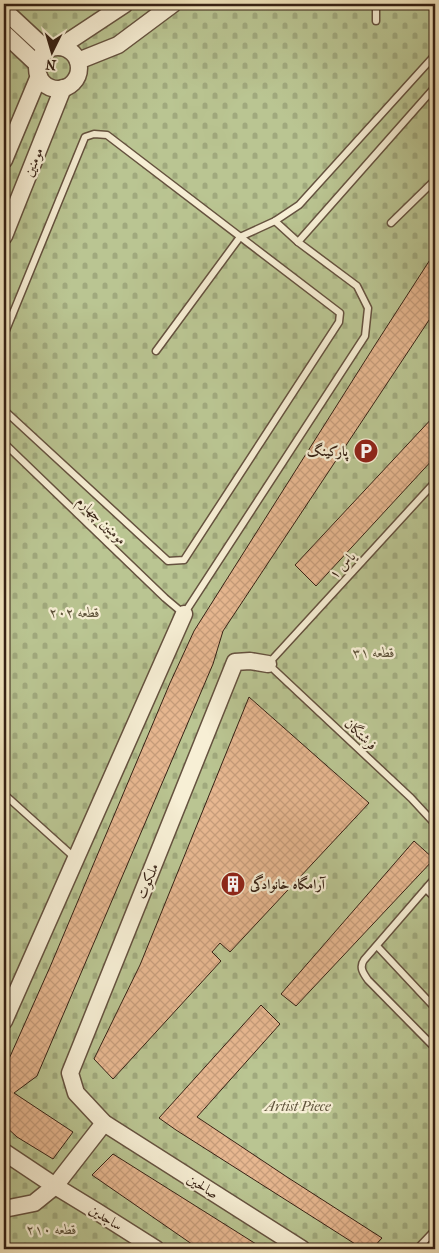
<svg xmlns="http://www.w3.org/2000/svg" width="439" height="1253" viewBox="0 0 439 1253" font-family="'IM FELL French Canon',Amiri,serif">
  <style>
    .cemetery { fill: url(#cemetery-stones); stroke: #787353 }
    .building { fill: url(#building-cross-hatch); stroke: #362114 }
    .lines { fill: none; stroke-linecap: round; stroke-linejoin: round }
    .service-casing { stroke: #65523f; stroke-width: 9 }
    .tertiary-casing { stroke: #65523f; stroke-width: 19 }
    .service { stroke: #f7efd5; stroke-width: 6 }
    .tertiary { stroke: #f7efd5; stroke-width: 16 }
    .labels { text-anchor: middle; stroke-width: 4.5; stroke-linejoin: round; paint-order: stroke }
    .street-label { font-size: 14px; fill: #362114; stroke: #f7efd5 }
    .poi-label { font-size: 14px; font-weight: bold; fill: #362114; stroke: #f7efd5; text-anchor: end }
    .park-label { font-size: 14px; font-style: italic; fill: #5e523a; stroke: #f7efd5 }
  </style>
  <defs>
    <pattern id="cemetery-stones" width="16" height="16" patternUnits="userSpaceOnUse" patternTransform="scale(1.25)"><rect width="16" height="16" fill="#bac592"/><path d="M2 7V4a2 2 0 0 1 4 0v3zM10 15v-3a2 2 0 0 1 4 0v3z" fill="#a0a97d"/></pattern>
    <pattern id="building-cross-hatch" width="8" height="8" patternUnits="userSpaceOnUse" patternTransform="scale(1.25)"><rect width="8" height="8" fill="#e7b790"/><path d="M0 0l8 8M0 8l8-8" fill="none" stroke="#c79d7b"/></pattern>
  </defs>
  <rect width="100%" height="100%" fill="#f3e6bf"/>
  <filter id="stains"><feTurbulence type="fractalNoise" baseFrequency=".004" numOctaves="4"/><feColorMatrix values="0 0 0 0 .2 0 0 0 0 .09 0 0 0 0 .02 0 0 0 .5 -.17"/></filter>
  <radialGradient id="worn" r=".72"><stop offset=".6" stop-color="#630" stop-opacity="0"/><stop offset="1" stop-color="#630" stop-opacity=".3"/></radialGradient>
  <rect class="cemetery" x="4" y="4" width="431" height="1245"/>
  <g class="building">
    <path d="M435 252V311L223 631 213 664 37 1076 14 1093 73 1132 53 1159 17 1137 4 1125V1070L50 967 170 683 194 631 375 345Z"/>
    <path d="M435 415V457L316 586 295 565Z"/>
    <path d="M249 697 369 803 230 952 220 943 212 952 221 961 113 1079 94 1059 140 965Z"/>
    <path d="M414 841 434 859 296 1006 281 994Z"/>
    <path d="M261 1005 280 1024 197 1117 287 1177 382 1238 372 1249H363L176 1130 159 1118Z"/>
    <path d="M113 1154 264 1249H199L92 1175Z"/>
  </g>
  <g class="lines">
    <defs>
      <g id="service">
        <path d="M376 4V21"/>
        <path d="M391 223 435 180"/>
        <path d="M298 242 435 87"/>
        <path d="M4 335 85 137 94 134 107 135 340 313 339 322 184 560 168 561 4 410"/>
        <path d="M156 351 240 237 275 221 299 205 435 55"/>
        <path d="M4 443 165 598 184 614 365 336 368 308 357 286 298 242 275 221"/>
        <path d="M435 482 268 664 411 798 435 824"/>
        <path d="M4 794 75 858"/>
        <path d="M435 878 364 960C359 967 363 973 368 980L435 1048"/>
        <path d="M426 889 435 898"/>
        <path d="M377 946 435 1008"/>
        <path d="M417 1249 435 1230"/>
      </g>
      <g id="tertiary">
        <path d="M4 10 47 50"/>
        <path d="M4 33 37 64"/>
        <path d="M60 47 125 4"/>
        <circle cx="58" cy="68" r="21"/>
        <path d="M78 61 118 45 173 4"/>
        <path d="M4 160 39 76"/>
        <path d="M4 236 63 88"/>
        <path d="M268 664 250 661 235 662 70 1073 76 1093 104 1123 302 1249"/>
        <path d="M4 1021 184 614"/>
        <path d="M4 1152 55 1186 96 1211 156 1249"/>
        <path d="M4 1209 34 1203 55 1186 104 1123"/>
      </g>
    </defs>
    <use href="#service" class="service-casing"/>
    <use href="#tertiary" class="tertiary-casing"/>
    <use href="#service" class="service"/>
    <use href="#tertiary" class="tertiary"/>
  </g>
  <defs>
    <symbol id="parking-disc" viewBox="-11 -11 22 22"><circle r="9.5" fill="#8f2418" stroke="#f7efd5"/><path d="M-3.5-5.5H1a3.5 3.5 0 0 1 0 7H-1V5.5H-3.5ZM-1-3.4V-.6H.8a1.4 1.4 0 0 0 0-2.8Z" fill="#fff"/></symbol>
    <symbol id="building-disc" viewBox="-11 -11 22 22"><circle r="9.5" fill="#8f2418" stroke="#f7efd5"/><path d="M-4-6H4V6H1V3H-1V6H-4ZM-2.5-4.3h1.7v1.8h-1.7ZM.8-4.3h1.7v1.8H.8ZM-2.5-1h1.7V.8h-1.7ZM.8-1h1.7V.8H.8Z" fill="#fff"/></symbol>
  </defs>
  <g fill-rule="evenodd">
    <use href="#parking-disc" x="352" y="437" width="28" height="28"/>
    <use href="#building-disc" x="219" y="870" width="28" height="28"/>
  </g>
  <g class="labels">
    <g class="street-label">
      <text transform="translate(33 162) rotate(-68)" y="5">مومنین</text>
      <text transform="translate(102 520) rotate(44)" y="5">مومنین چهارم</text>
      <text transform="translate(342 565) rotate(-47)" y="5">یاس ۱</text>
      <text transform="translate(361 734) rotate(43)" y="5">فرشتگان</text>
      <text transform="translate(147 881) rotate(-68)" y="5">ملکوت</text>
      <text transform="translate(203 1186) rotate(32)" y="5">صالحین</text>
      <text transform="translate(106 1217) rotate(32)" y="5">ساجدین</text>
    </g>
    <g class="poi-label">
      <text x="348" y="456">پارکینگ</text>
      <text x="250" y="889" text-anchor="start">آرامگاه خانوادگی</text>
    </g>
    <g class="park-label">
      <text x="75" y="617">قطعه ۲۰۲</text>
      <text x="374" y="657">قطعه ۳۱</text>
      <text x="298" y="1111">Artist Piece</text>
      <text x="52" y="1234">قطعه ۲۱۰</text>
    </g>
  </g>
  <rect width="439" height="1253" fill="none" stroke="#f3e6bf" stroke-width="20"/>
  <rect x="5" y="5" width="429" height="1243" fill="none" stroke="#362114" stroke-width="2.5"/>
  <rect x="10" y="10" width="419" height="1233" fill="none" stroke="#362114"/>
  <g transform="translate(52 52) rotate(185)" stroke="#f7efd5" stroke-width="4" paint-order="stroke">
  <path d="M0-4L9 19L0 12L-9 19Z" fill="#362114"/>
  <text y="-8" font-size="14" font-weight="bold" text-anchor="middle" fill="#362114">N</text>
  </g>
  <rect width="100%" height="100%" filter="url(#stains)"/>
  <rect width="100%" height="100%" fill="url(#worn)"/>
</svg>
